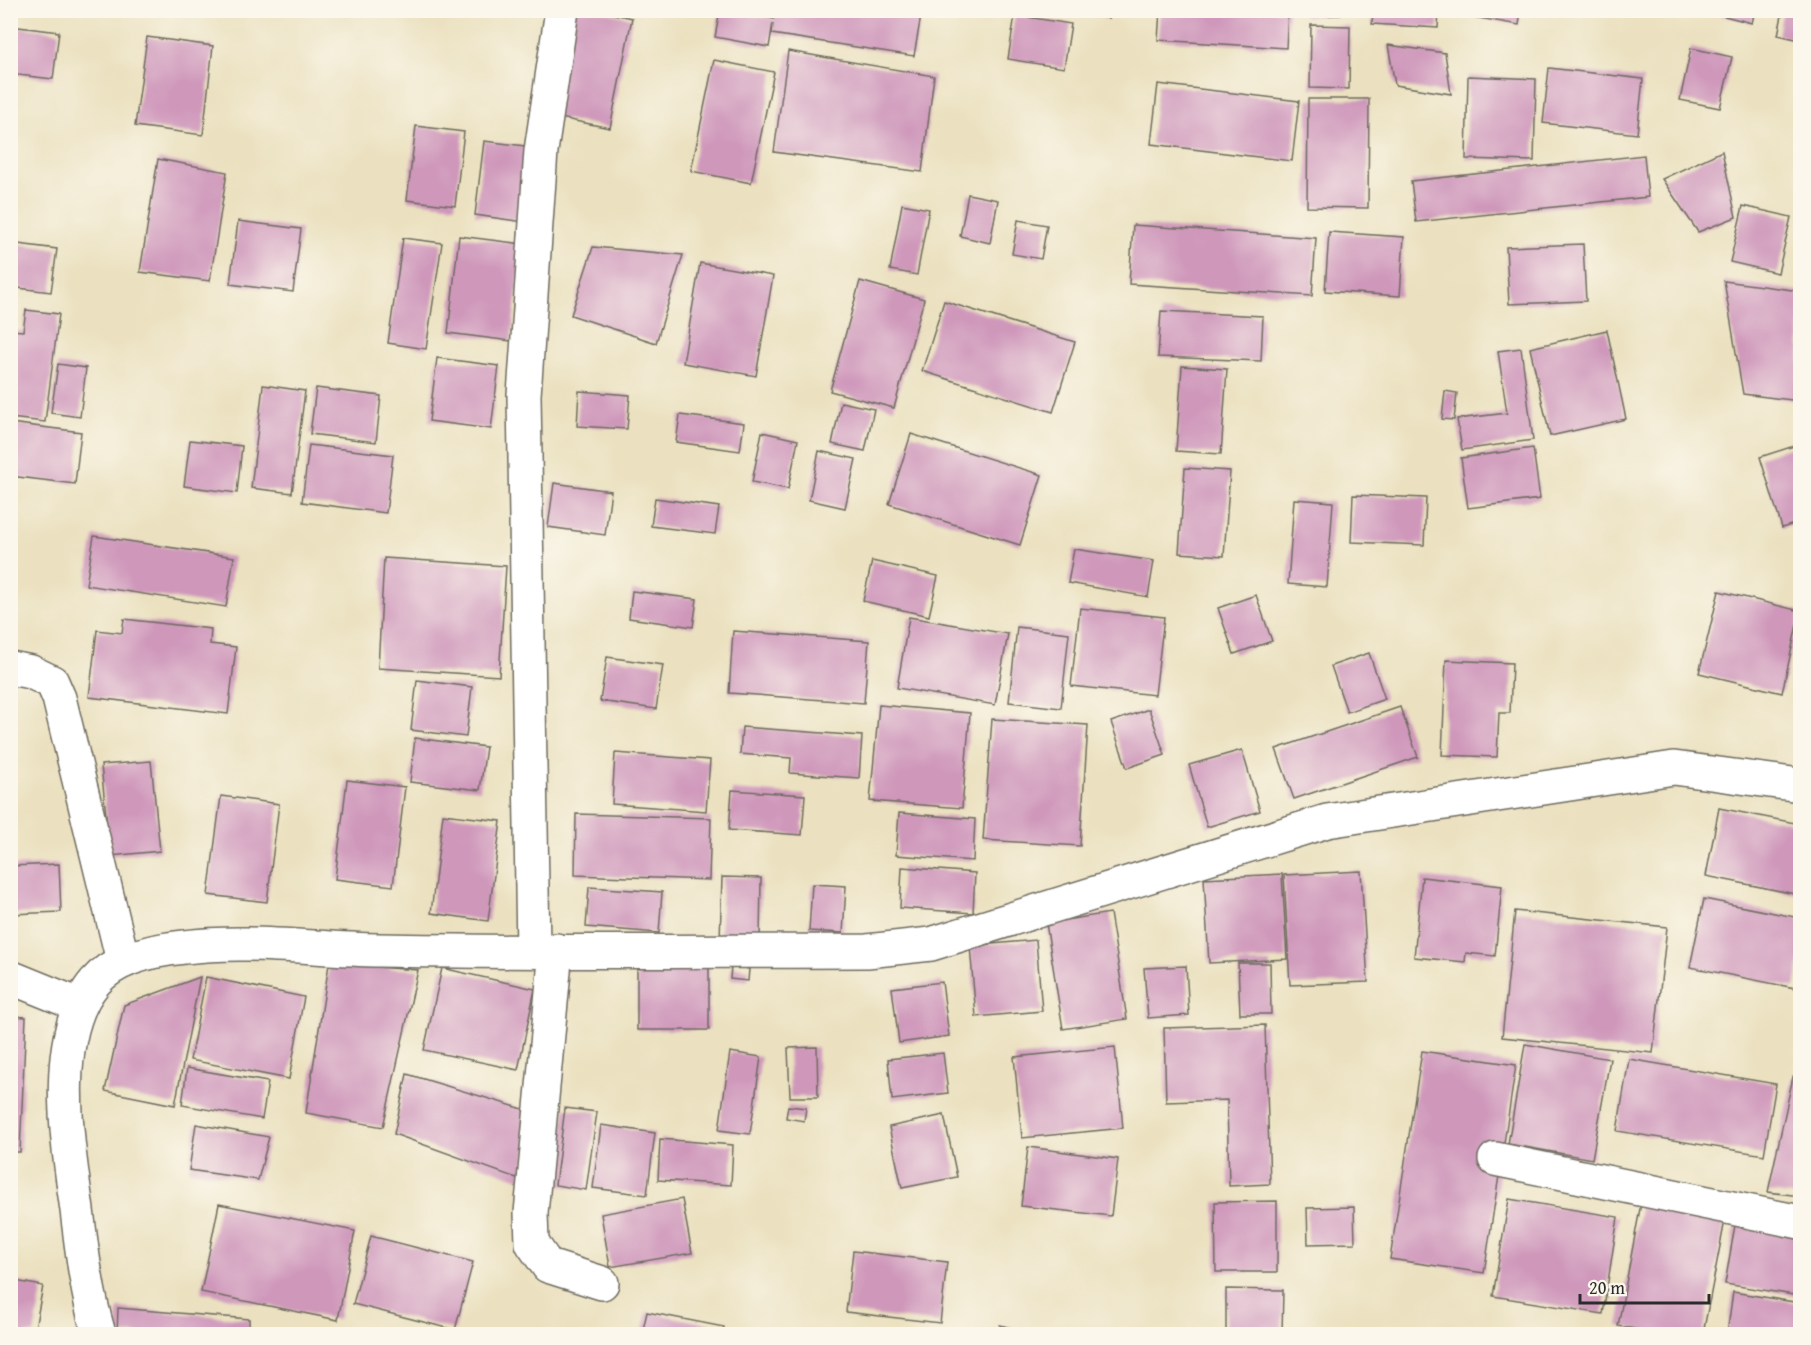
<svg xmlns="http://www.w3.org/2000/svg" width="1811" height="1345" viewBox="0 0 1811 1345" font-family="'Gentium Book Plus',serif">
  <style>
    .building { fill: #cf98bb }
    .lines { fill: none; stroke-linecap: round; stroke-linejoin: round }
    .minor-casing { stroke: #6e6b5f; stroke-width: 36 }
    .minor { stroke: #fff; stroke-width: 33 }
  </style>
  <rect width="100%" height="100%" fill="#fbf7ec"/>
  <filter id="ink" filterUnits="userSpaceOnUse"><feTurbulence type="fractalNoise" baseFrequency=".0167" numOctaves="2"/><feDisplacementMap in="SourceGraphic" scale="12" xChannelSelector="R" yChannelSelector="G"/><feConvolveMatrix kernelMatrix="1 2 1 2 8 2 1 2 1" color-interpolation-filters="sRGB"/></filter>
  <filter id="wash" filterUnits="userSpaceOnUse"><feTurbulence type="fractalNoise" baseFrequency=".008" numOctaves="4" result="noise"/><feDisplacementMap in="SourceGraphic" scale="24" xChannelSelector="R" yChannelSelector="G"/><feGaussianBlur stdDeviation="1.35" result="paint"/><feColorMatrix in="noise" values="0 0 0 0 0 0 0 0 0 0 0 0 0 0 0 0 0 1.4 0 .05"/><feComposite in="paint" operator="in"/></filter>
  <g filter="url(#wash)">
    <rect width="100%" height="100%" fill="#ebe1c0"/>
    <g id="blocks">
      <g class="building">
        <path d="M571 10H596L632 18 610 128 550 116Z"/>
        <path d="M720 10 774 19 776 10H922L914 56 772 34 773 23 769 47 715 37Z"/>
        <path d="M1069 10H1107L1108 18 1069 12Z"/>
        <path d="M1160 10H1288L1286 48 1158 40Z"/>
        <path d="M1304 10H1341V15L1304 16Z"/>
        <path d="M1373 10H1439L1438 28 1372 24Z"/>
        <path d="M1468 10H1521L1519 25 1467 16Z"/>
        <path d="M1701 10H1755L1752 23Z"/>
        <path d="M1783 10H1800V40L1778 35Z"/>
        <path d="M1015 15 1071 24 1064 68 1008 59Z"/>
        <path d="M1311 25 1350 26 1349 89 1310 88Z"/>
        <path d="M10 26 59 32 53 79 10 74Z"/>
        <path d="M147 37 213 46 203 135 135 126Z"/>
        <path d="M1388 45 1445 53 1451 94 1395 85Z"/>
        <path d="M1691 48 1732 57 1720 108 1680 100Z"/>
        <path d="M788 51 934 76 922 172 774 152Z"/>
        <path d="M714 60 774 72 751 183 691 171Z"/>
        <path d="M1549 68 1643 79 1637 134 1543 123Z"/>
        <path d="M1468 76 1536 79 1534 161 1466 159Z"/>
        <path d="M1158 84 1299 101 1292 161 1151 144Z"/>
        <path d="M1308 99H1369L1368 208 1307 207Z"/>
        <path d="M416 126 464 132 455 206 407 200Z"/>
        <path d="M484 141 533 147 524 222 475 215Z"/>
        <path d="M1722 151 1736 217 1698 232 1662 179Z"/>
        <path d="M1644 155 1648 197 1416 222 1411 181Z"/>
        <path d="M158 159 227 172 210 281 140 272Z"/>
        <path d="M968 194 998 200 990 243 960 236Z"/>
        <path d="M902 204 929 209 917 275 890 270Z"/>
        <path d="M1743 206 1791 217 1778 273 1730 262Z"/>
        <path d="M1018 220 1047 225 1041 259 1012 254Z"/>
        <path d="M238 221 301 229 293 292 230 284Z"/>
        <path d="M1133 225 1316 238 1312 296 1129 284Z"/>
        <path d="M1329 232 1404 237 1400 296 1325 291Z"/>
        <path d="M459 236 523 244 511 341 448 333Z"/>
        <path d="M403 238 442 243 426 349 388 343Z"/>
        <path d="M10 243 57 249 51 292 10 287Z"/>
        <path d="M1583 244 1586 301 1509 304 1506 247Z"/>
        <path d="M593 247 683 255 656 343 571 315Z"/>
        <path d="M700 263 773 276 756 376 683 363Z"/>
        <path d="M860 281 924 299 894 408 830 391Z"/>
        <path d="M1724 281 1800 291V401L1743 394Z"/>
        <path d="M944 301 1075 342 1053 412 922 371Z"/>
        <path d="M26 310 59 314 45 422 10 418V330L23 331Z"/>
        <path d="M1161 311 1263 316 1261 361 1158 357Z"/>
        <path d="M1607 330 1626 419 1550 436 1530 348Z"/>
        <path d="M1521 348 1533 440 1462 450 1457 419 1507 413 1498 351Z"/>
        <path d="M437 358 499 366 491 429 429 421Z"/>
        <path d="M58 364 86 368 80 417 51 413Z"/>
        <path d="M1182 366 1227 369 1221 454 1176 451Z"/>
        <path d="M263 385 305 391 292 493 251 488Z"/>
        <path d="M316 388 381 396 376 442 310 434Z"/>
        <path d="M579 391 630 395 627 429 577 426Z"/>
        <path d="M1445 391 1457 393 1454 420 1442 419Z"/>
        <path d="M841 402 874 409 865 451 832 444Z"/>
        <path d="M680 415 744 423 740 451 676 442Z"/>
        <path d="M10 423 81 432 75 484 10 476Z"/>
        <path d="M762 432 798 440 788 489 752 482Z"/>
        <path d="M911 434 1042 475 1020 545 889 504Z"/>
        <path d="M190 440 242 446 237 493 184 486Z"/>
        <path d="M1800 444V522L1782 528 1760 457Z"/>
        <path d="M309 445 393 455 386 513 302 502Z"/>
        <path d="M1533 448 1540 499 1468 508 1461 458Z"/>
        <path d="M819 451 856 459 845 508 809 500Z"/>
        <path d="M1185 468 1230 471 1224 556 1179 553Z"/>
        <path d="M554 483 611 491 605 535 548 527Z"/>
        <path d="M1353 495 1426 498 1424 545 1351 542Z"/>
        <path d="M655 498 719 507 715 534 651 526Z"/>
        <path d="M1294 499 1333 502 1327 587 1288 584Z"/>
        <path d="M94 536 234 557 226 607 86 585Z"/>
        <path d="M1074 549 1154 561 1148 597 1068 583Z"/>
        <path d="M384 558 506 566 499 676 378 668Z"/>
        <path d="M872 561 938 576 929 616 863 601Z"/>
        <path d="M632 591 697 599 693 627 629 618Z"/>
        <path d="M1719 591 1800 611 1782 693 1699 673Z"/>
        <path d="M1256 595 1272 641 1234 654 1218 608Z"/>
        <path d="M1080 608 1164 617 1155 695 1071 686Z"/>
        <path d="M909 617 1008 634 995 705 897 688Z"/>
        <path d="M124 619 211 629 210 644 236 647 228 714 89 697 97 630 122 633Z"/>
        <path d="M1017 627 1069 633 1061 708 1009 702Z"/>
        <path d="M733 631 869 641 864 703 729 693Z"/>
        <path d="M1369 653 1385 699 1347 712 1331 666Z"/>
        <path d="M607 657 663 665 656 709 600 701Z"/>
        <path d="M1446 660 1512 663 1510 713H1499L1497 757 1442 755Z"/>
        <path d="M417 680 472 687 466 737 411 730Z"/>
        <path d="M879 705 970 713 962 808 870 801Z"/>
        <path d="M1400 707 1418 757 1294 799 1276 749Z"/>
        <path d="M1149 709 1165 755 1127 768 1111 722Z"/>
        <path d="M992 719 1088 725 1080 846 983 840Z"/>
        <path d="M742 727 862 736 859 778 790 773 791 758 740 754Z"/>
        <path d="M415 738 486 747 480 790 410 782Z"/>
        <path d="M1242 750 1260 811 1207 827 1189 765Z"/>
        <path d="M615 753 710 760 706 811 612 804Z"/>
        <path d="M151 761 160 851 110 856 101 765Z"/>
        <path d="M347 780 405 787 393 886 335 879Z"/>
        <path d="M732 790 805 795 802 835 729 830Z"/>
        <path d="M221 796 279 804 267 902 208 895Z"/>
        <path d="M1719 808 1800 824V895L1706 876Z"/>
        <path d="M899 813 975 819 973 861 896 855Z"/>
        <path d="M443 814 501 821 488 921 431 913Z"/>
        <path d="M576 814 711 818 709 880 575 875Z"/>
        <path d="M59 864 61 912 10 914V866Z"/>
        <path d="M902 867 975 873 973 913 900 908Z"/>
        <path d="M1361 871 1368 982 1290 985 1284 875Z"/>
        <path d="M1282 874 1287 959 1209 963 1204 878Z"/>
        <path d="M722 877 761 878 760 941 720 940Z"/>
        <path d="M1422 877 1502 886 1495 956 1466 953 1465 962 1414 957Z"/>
        <path d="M812 884 846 886 843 933 809 931Z"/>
        <path d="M589 887 662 892 659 933 586 927Z"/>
        <path d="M1704 899 1800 918V959L1795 988 1690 967Z"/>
        <path d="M1515 911 1667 927 1653 1053 1502 1037Z"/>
        <path d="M1110 913 1127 1019 1063 1029 1046 923Z"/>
        <path d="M1036 940 1042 1011 976 1017 970 946Z"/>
        <path d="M709 962V1030H637V963Z"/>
        <path d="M1238 963H1270L1271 1014H1240Z"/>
        <path d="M329 964 418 970 383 1127 306 1113Z"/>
        <path d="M731 966 749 969 748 981 730 979Z"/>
        <path d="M1186 966 1189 1015 1148 1018 1144 968Z"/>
        <path d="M442 968 535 989 518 1070 424 1050Z"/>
        <path d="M200 977 175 1105 105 1091 124 1005Z"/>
        <path d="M206 977 304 997 289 1079 190 1060Z"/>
        <path d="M942 982 949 1036 899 1043 892 988Z"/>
        <path d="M10 1016 26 1017 20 1152H10Z"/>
        <path d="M1265 1025 1270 1184 1229 1186 1227 1100 1166 1102 1164 1028Z"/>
        <path d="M1525 1044 1610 1059 1592 1159 1508 1144Z"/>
        <path d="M817 1047 818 1097H790L788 1048Z"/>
        <path d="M1115 1047 1123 1128 1022 1138 1014 1057Z"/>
        <path d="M1422 1051 1516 1065 1484 1273 1390 1259Z"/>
        <path d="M730 1052 761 1057 750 1134 719 1130Z"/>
        <path d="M943 1053 948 1093 892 1100 888 1059Z"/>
        <path d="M1629 1059 1776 1084 1764 1155 1617 1131Z"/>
        <path d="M187 1068 268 1082 262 1119 182 1105Z"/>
        <path d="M407 1074 533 1112 522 1180 394 1134Z"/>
        <path d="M1793 1077 1800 1079V1196L1768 1192Z"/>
        <path d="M788 1106 806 1108 804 1121 786 1118Z"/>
        <path d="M565 1108 597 1112 586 1190 555 1185Z"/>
        <path d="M944 1115 957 1177 902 1188 889 1127Z"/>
        <path d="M196 1124 269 1137 258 1180 189 1170Z"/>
        <path d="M601 1125 655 1133 647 1195 593 1188Z"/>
        <path d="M660 1139 733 1145 731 1185 658 1180Z"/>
        <path d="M1028 1147 1118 1159 1111 1216 1021 1206Z"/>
        <path d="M1642 1198 1726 1215 1703 1334H1664L1618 1326Z"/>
        <path d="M682 1199 692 1253 610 1267 601 1214Z"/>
        <path d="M1509 1199 1618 1217 1603 1314 1493 1296Z"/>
        <path d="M1277 1201V1272H1216L1215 1202Z"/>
        <path d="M219 1204 355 1231 338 1320 201 1292Z"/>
        <path d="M1354 1207 1355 1243 1308 1244 1307 1208Z"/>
        <path d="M1736 1219 1800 1229V1296L1725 1284Z"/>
        <path d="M371 1236 473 1262 455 1330 353 1304Z"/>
        <path d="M853 1251 947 1262 940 1323 846 1312Z"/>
        <path d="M10 1280 43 1286 34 1334H10Z"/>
        <path d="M1226 1289 1283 1290 1282 1334H1226Z"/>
        <path d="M1733 1292 1800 1303V1334H1727Z"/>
        <path d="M118 1308 249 1319V1334H117Z"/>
        <path d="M647 1312 724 1327 722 1334H642Z"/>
        <path d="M1000 1325 1035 1334H998Z"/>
        <path d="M1437 1330V1334H1390V1331Z"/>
      </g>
    </g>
  </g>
  <g filter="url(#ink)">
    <use href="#blocks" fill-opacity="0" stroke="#6e6b5f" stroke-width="1.5"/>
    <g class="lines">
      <defs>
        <g id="minor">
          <path d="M10 668 31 672 52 682 59 698 123 961"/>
          <path d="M533 950 524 395 541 151 562 10"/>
          <path d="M556 950 531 1213 532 1243 548 1266 602 1283"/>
          <path d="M10 977 79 1005"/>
          <path d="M1495 1159 1800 1222"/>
          <path d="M99 1334C87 1294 82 1252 77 1210 68 1145 49 1036 95 982 115 958 154 950 184 947 249 939 314 949 379 950 541 953 704 951 867 951L931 944 1327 821 1674 768 1800 785"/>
        </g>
      </defs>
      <use href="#minor" class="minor-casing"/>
      <use href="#minor" class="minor"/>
    </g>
  </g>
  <rect width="1811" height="1345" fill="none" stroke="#fbf7ec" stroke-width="36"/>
  <path d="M1580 1294v9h129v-9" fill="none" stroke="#2b2b2b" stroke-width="3"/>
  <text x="1589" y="1294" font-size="18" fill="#2b2b2b" stroke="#fbf7ec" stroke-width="4.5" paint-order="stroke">20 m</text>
</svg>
